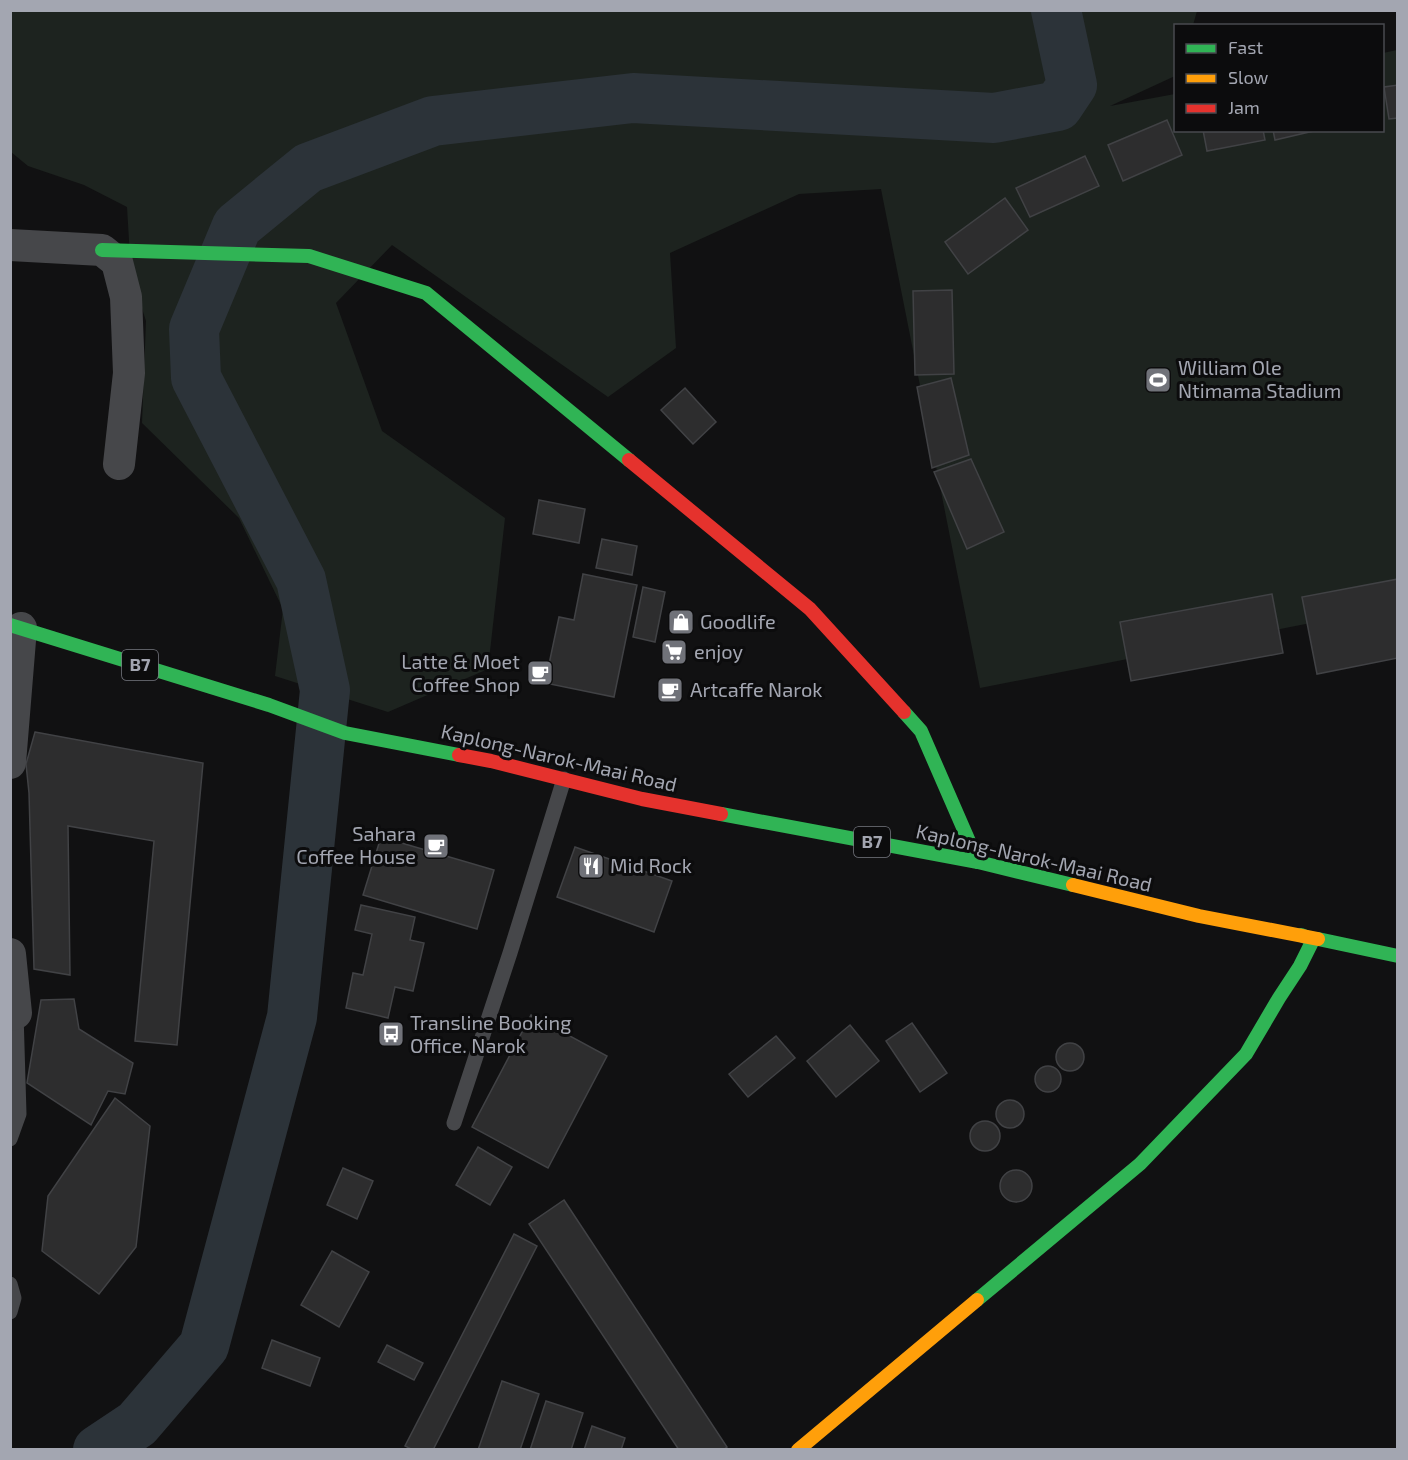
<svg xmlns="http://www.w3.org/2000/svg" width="1408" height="1460" viewBox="0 0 1408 1460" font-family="'Exo 2',sans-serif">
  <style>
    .green { fill: #1d231f }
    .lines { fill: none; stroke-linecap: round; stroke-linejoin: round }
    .river { stroke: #2c3339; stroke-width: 50 }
    .building { fill: #2d2d2e; stroke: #414245; stroke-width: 1.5 }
    .lane { stroke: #46474a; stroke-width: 15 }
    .street { stroke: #46474a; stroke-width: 32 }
    .fast { stroke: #30b455; stroke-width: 14 }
    .slow { stroke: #ff9f0a; stroke-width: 14 }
    .jam { stroke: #e5322d; stroke-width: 14 }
    .labels { text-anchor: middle; stroke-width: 6; stroke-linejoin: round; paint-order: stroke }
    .shield { fill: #0c0c0d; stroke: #767880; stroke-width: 1.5 }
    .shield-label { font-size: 18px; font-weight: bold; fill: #a3a6b1 }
    .poi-label { font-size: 20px; fill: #a3a6b1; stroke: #0c0c0d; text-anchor: start }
    .street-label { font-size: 20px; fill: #a3a6b1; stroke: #0c0c0d }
  </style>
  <rect width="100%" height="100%" fill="#111112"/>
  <path class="green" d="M10 11H1197L1193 25 1176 26 1175 76 1110 106 1175 94 1176 130H1382L1383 53 1397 50V606L980 688 881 189 799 194 670 253 676 348 608 397 392 245 336 303 382 431 505 518 488 669 388 712 275 676 283 609 239 518 142 423 146 321 131 274 127 207 84 185 28 166 11 152Z"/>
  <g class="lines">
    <path class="river" d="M98 1450 137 1424 204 1346 292 1017 325 690 301 580 196 378 194 329 237 226 308 168 433 121 633 98 994 118 1058 106 1072 85 1056 10"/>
  </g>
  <g class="building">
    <path d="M1398 85V118L1389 119 1384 87Z"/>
    <path d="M1167 120 1182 155 1123 181 1108 145Z"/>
    <path d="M1203 130H1263L1265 140 1207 151Z"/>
    <path d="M1273 130H1318L1275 140Z"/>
    <path d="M1085 156 1099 186 1030 217 1016 188Z"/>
    <path d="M1005 198 1028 230 968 274 945 242Z"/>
    <path d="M952 290 954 374 915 375 913 291Z"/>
    <path d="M951 378 969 455 932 468 917 387Z"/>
    <path d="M685 388 716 422 693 444 661 410Z"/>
    <path d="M971 459 1004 532 967 549 934 472Z"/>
    <path d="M539 500 585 509 579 543 533 534Z"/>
    <path d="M602 539 637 546 632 575 596 568Z"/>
    <path d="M583 574 637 585 614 697 545 683 559 617 574 620Z"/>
    <path d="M1398 579V658L1317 674 1302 597Z"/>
    <path d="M643 587 665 592 655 642 633 637Z"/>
    <path d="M1272 594 1283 653 1131 681 1120 622Z"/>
    <path d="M35 732 203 763 177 1045 135 1041 154 841 68 826 70 975 34 969 29 793 26 764Z"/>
    <path d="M381 837 494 870 477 929 363 895Z"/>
    <path d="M575 847 672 881 654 932 557 897Z"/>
    <path d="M361 905 415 917 410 940 424 943 413 991 395 987 388 1018 346 1008 353 973 363 975 372 934 355 930Z"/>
    <path d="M74 999 79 1029 133 1063 125 1094 108 1091 91 1125 27 1083 41 1000Z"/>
    <path d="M531 1015 607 1056 548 1168 472 1127Z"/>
    <path d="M912 1023 947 1073 920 1092 886 1041Z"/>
    <path d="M850 1025 879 1061 836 1097 807 1061Z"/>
    <path d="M776 1036 795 1058 748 1097 729 1074Z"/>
    <circle cx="1070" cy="1057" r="14"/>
    <circle cx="1048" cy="1079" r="13"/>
    <path d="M115 1098 150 1126 136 1247 99 1294 42 1251 48 1196Z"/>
    <circle cx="1010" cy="1114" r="14"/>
    <circle cx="985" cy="1136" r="15"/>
    <path d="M478 1147 512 1167 490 1205 456 1185Z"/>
    <path d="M343 1168 373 1181 357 1219 327 1205Z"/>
    <circle cx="1016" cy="1186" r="16"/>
    <path d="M564 1200 727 1447 723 1450H679L529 1224Z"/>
    <path d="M514 1234 537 1246 433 1450H413L405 1446Z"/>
    <path d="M332 1251 369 1272 339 1327 301 1305Z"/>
    <path d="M272 1340 320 1358 310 1386 262 1368Z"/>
    <path d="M387 1345 423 1363 414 1380 378 1362Z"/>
    <path d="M502 1381 539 1394 520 1450H478Z"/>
    <path d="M546 1401 583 1413 571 1450H530Z"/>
    <path d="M592 1426 625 1438 621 1450H584Z"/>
  </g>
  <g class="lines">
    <g class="lane">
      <path d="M454 1123 510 953 564 779"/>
      <path d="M10 1139 19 1114 16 1013"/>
      <path d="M10 1284 14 1298 10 1312"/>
    </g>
    <g class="street">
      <path d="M10 245 102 250 117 262 126 297 129 373 119 464"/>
      <path d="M10 763 21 628"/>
      <path d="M10 954 16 1013 10 1015"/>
    </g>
    <g class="fast">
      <path d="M102 250 309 256 426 293 629 460"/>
      <path d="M10 625 269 705 345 733 459 755"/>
      <path d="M904 712 921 731 978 862"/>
      <path d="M721 814 978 862 1073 885"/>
      <path d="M1318 939 1398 956"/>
      <path d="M977 1300 1140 1164 1246 1054 1279 998 1300 966 1313 940 1301 935"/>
    </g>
    <g class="slow">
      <path d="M1073 885 1199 916 1318 939"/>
      <path d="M798 1450 977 1300"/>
    </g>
    <g class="jam">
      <path d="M629 460 810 609 904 712"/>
      <path d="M459 755 491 761 642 799 721 814"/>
    </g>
  </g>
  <defs>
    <symbol id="stadium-square" viewBox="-11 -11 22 22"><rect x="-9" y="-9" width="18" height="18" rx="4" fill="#707279" stroke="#0c0c0d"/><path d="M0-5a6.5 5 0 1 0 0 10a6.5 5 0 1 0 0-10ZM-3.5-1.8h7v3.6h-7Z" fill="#fff"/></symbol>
    <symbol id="shop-square" viewBox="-11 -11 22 22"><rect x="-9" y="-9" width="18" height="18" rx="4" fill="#707279" stroke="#0c0c0d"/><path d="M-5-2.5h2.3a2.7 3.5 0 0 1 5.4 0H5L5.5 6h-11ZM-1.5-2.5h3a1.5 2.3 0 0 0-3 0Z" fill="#fff"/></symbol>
    <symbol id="supermarket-square" viewBox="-11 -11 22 22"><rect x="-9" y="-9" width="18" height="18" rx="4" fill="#707279" stroke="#0c0c0d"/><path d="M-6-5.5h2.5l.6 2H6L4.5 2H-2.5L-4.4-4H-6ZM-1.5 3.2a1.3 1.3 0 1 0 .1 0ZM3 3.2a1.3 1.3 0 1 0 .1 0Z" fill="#fff"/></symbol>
    <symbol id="cafe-square" viewBox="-11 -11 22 22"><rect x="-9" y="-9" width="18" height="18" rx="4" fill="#707279" stroke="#0c0c0d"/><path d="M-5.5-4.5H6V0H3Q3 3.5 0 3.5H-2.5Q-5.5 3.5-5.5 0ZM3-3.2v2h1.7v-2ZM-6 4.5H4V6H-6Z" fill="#fff"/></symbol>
    <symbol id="restaurant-square" viewBox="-11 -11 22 22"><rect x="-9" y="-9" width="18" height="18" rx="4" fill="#707279" stroke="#0c0c0d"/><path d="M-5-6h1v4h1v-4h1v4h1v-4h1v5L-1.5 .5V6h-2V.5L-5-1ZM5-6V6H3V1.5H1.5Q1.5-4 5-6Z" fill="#fff"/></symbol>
    <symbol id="bus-square" viewBox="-11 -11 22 22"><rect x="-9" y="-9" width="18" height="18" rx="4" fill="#707279" stroke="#0c0c0d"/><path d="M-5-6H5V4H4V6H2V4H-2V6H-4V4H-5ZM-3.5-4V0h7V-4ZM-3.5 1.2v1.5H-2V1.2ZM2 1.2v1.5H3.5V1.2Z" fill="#fff"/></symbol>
  </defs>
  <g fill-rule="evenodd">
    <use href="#stadium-square" x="1143" y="365" width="30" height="30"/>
    <use href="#shop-square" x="666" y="607" width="30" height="30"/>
    <use href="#supermarket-square" x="659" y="637" width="30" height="30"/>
    <use href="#cafe-square" x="525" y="658" width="30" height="30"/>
    <use href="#cafe-square" x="655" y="675" width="30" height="30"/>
    <use href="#cafe-square" x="421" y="831" width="30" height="30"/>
    <use href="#restaurant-square" x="576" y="851" width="30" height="30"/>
    <use href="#bus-square" x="376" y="1019" width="30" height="30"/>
  </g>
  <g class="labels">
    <g class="shield">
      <rect x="122" y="650" width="36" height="30" rx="4.5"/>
      <rect x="854" y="827" width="36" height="30" rx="4.5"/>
    </g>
    <g class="shield-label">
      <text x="140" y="671">B7</text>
      <text x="872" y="848">B7</text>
    </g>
    <g class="poi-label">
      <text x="1178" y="375">William Ole<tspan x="1178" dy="23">Ntimama Stadium</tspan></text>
      <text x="700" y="629">Goodlife</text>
      <text x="694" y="659">enjoy</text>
      <text x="520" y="669" text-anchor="end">Latte &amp; Moet<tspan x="520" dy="23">Coffee Shop</tspan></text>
      <text x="690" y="697">Artcaffe Narok</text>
      <text x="416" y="841" text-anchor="end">Sahara<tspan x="416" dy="23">Coffee House</tspan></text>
      <text x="610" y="873">Mid Rock</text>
      <text x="410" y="1030">Transline Booking<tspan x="410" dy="23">Office. Narok</tspan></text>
    </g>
    <g class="street-label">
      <text transform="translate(559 758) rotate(13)" y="7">Kaplong-Narok-Maai Road</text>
      <text transform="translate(1034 858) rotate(13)" y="7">Kaplong-Narok-Maai Road</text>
    </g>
  </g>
  <rect width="1408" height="1460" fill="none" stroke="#a3a6b1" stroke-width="24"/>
  <rect x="1174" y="24" width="210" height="108" fill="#0c0c0d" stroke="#484a4f" stroke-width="1.5"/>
  <rect x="1186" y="44" width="30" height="9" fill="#30b455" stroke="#484a4f" stroke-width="1.5"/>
  <text x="1228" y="54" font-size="18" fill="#a3a6b1">Fast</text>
  <rect x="1186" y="74" width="30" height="9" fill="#ff9f0a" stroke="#484a4f" stroke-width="1.5"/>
  <text x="1228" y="84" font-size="18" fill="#a3a6b1">Slow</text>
  <rect x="1186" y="104" width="30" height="9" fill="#e5322d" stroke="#484a4f" stroke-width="1.5"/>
  <text x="1228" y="114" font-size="18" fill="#a3a6b1">Jam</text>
</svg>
